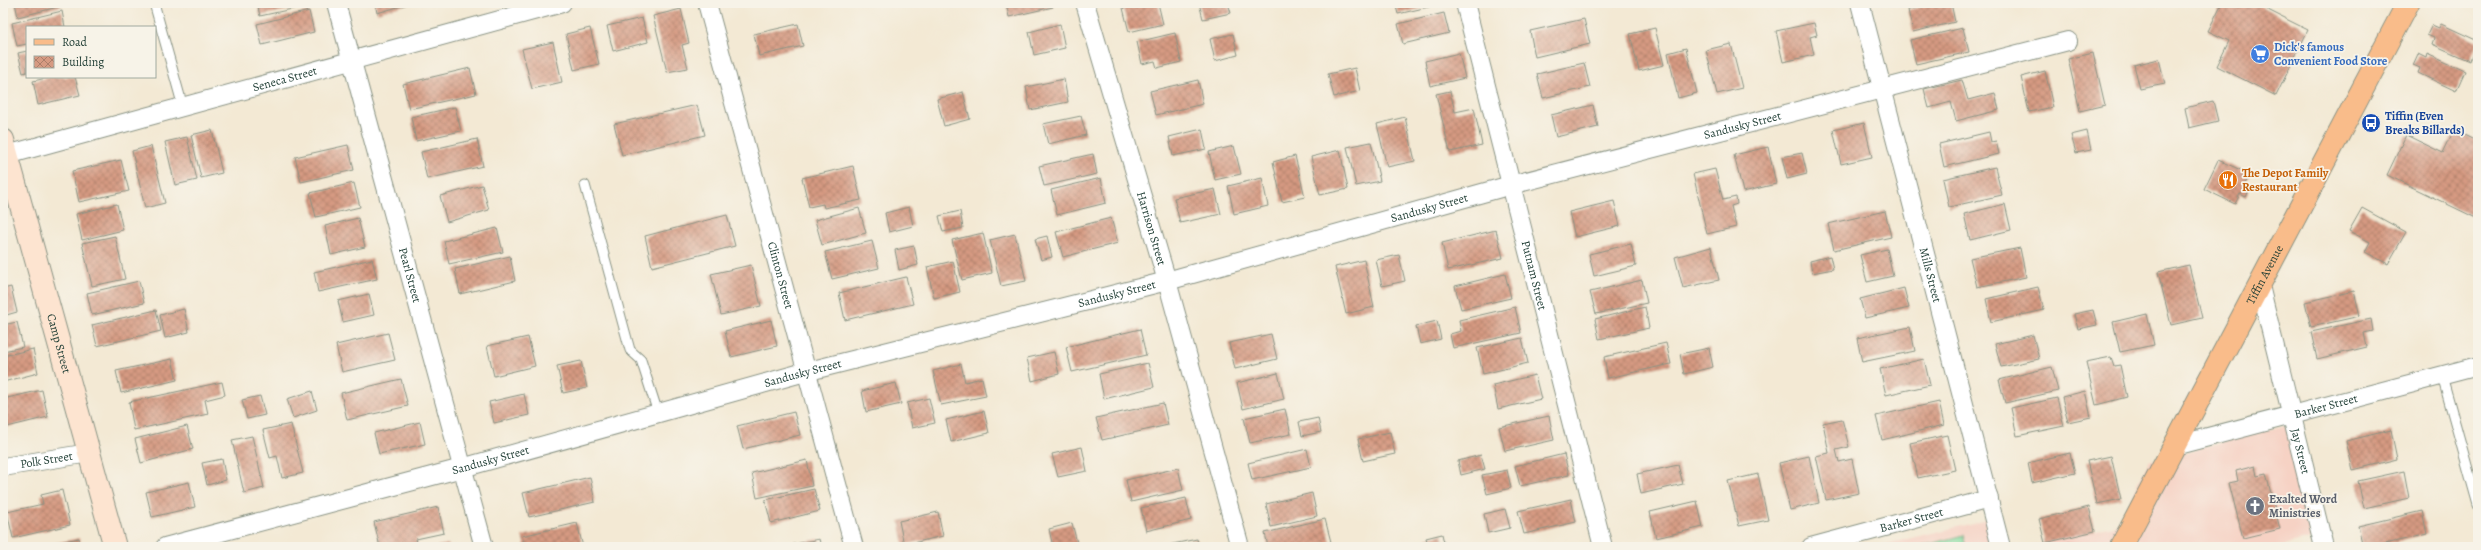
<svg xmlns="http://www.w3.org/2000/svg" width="2481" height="550" viewBox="0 0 2481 550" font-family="Alegreya,serif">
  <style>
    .built { fill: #f6d2c4 }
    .park { fill: #86dda0; stroke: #528d6a }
    .building { fill: url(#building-cross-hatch) }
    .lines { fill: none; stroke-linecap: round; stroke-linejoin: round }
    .lane-casing { stroke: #899384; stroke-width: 11 }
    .street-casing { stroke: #899384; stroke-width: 20 }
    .secondary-casing { stroke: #899384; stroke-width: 24 }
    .primary-casing { stroke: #899384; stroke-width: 24 }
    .lane { stroke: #fff; stroke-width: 9 }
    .street { stroke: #fff; stroke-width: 18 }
    .secondary { stroke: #fde4d0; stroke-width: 22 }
    .primary { stroke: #f9bc8a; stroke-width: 22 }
    .labels { text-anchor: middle; stroke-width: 3.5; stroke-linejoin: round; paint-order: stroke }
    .shop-label { font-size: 12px; font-weight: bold; fill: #366cbe; stroke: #f7f3e8; text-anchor: start }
    .street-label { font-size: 12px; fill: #1f3d34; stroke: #f7f3e8 }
    .transit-label { font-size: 12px; font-weight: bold; fill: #164399; stroke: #f7f3e8; text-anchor: start }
    .food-label { font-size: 12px; font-weight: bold; fill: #c56008; stroke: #f7f3e8; text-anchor: start }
    .worship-label { font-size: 12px; font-weight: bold; fill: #5b616d; stroke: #f7f3e8; text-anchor: start }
  </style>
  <defs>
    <pattern id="building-cross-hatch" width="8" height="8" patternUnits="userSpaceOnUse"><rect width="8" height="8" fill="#d69a82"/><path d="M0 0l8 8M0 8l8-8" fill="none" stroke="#ad7f6b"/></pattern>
  </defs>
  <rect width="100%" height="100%" fill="#f7f3e8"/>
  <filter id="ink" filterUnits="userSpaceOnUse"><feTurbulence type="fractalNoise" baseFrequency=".025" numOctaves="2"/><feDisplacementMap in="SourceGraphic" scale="8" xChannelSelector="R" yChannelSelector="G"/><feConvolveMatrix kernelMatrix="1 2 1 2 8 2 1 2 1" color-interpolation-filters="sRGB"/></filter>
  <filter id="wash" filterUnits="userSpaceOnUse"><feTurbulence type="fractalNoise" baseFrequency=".012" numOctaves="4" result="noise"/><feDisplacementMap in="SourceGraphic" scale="16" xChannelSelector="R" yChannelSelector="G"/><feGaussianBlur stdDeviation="0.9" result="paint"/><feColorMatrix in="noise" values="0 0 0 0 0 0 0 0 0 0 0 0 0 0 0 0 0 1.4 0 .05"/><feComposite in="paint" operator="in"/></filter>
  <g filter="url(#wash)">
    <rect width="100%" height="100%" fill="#f3e9d4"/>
    <g class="built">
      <path d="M2286 425 2315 538 2275 547H2151L2136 539 2132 547H2028L2117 525 2149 462Z"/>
      <path d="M1999 517 2009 547H1874Z"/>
    </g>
    <path class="park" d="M1963 535 1966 547H1923V546Z"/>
    <g id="blocks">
      <g class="building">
        <path d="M15 3H61L62 6 18 17Z"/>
        <path d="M257 3H305L306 6 260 16Z"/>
        <path d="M375 3H412L377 13Z"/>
        <path d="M1006 3H1052L1053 7 1009 17Z"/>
        <path d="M1145 3H1158L1163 24 1129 32 1123 8Z"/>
        <path d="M1199 3H1228L1231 13 1203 19Z"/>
        <path d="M1395 3H1441V4L1398 14Z"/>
        <path d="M1936 3H1951L1955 22 1913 32 1908 10Z"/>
        <path d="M2222 3H2254L2308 30 2276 96 2217 66 2229 41 2208 31Z"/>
        <path d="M681 9 689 43 682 45 688 68 667 72 653 16Z"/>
        <path d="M62 11 65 27H27V44L17 46 12 23Z"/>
        <path d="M309 11 314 32 262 45 257 24Z"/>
        <path d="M1444 13 1449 33 1403 44 1398 24Z"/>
        <path d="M642 18 648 42 613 51 607 26Z"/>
        <path d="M1584 19 1590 44 1535 57 1530 31Z"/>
        <path d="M1814 23 1817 35 1810 37 1814 55 1783 62 1776 31Z"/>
        <path d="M798 24 803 46 759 56 754 34Z"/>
        <path d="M1060 24 1065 48 1034 55 1029 32Z"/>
        <path d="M2441 24 2478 41 2470 61 2432 44 2434 38 2427 35 2432 25 2439 28Z"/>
        <path d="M590 28 599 64 574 70 566 34Z"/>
        <path d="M1655 28 1664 65 1639 71 1630 34Z"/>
        <path d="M1963 28 1969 52 1916 64 1910 40Z"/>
        <path d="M1175 33 1181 62 1157 68 1155 61 1142 64 1137 42Z"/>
        <path d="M1233 34 1238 55 1215 61 1210 39Z"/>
        <path d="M553 42 562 82 532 89 522 49Z"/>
        <path d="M1731 44 1742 88 1717 94 1706 50Z"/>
        <path d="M1686 48 1697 93 1678 98 1668 53Z"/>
        <path d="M27 51V72L23 73 18 53Z"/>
        <path d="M1459 53 1465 78 1430 86 1425 61Z"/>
        <path d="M2093 53 2105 105 2080 111 2068 59Z"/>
        <path d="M2418 54 2426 58 2427 54 2465 71 2456 91 2418 73 2420 68 2413 65Z"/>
        <path d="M2159 59 2165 84 2140 89 2134 65Z"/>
        <path d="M1584 63 1590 87 1543 98 1537 74Z"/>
        <path d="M470 68 476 94 409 109 403 84Z"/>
        <path d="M1355 68 1360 91 1334 97 1328 74Z"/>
        <path d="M2045 71 2053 107 2029 112 2021 77Z"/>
        <path d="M51 77H75L80 95 38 105 33 81Z"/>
        <path d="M1064 79 1068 102 1030 110 1026 87Z"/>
        <path d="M1198 80 1203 104 1156 115 1150 91Z"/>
        <path d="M1962 80 1968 100 1995 93 1999 110 1956 121 1951 102 1929 108 1924 89Z"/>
        <path d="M1450 91 1455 112 1474 108 1482 145 1450 152 1436 94Z"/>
        <path d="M963 92 970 119 944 126 937 99Z"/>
        <path d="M2213 101 2218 121 2189 128 2185 108Z"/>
        <path d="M697 105 705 135 622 155 614 124Z"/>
        <path d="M1593 105 1598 127 1556 137 1551 115Z"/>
        <path d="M455 107 461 131 416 141 411 117Z"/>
        <path d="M1081 116 1086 135 1048 144 1043 124Z"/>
        <path d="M1405 117 1415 161 1387 167 1377 124Z"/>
        <path d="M1864 123 1872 157 1841 164 1833 130Z"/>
        <path d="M1202 129 1206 149 1173 156 1169 137Z"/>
        <path d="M212 130 222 173 201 178 191 135Z"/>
        <path d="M2454 130 2478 142V219L2387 175 2406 135 2443 153Z"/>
        <path d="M2087 131 2091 150 2076 153 2071 135Z"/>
        <path d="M1989 132 1991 142 1996 141 1999 154 1944 167 1939 144Z"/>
        <path d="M187 137 197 180 175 185 165 142Z"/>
        <path d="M477 139 483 166 427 179 421 152Z"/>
        <path d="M1371 142 1380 181 1356 186 1347 147Z"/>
        <path d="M348 145 354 170 301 182 295 157Z"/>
        <path d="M151 146 165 203 145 208 132 151Z"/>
        <path d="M1234 146 1241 174 1215 180 1209 152Z"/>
        <path d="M1768 147 1776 184 1743 192 1734 155Z"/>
        <path d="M1340 150 1348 189 1320 195 1311 157Z"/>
        <path d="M1802 153 1807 174 1787 179 1782 157Z"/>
        <path d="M1093 154 1097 174 1044 186 1039 166Z"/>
        <path d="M1295 156 1305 197 1282 202 1273 162Z"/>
        <path d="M121 160 129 191 79 202 72 171Z"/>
        <path d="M2218 160 2250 174 2244 186 2250 188 2246 197 2240 194 2235 204 2204 189Z"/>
        <path d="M853 166 861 200 824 208 823 204 809 207 802 178Z"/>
        <path d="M1995 167 2002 195 1949 207 1943 179Z"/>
        <path d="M1715 169 1723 200 1736 197 1737 204 1731 206 1736 227 1707 234 1693 174Z"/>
        <path d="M1101 178 1106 203 1057 215 1051 190Z"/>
        <path d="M1262 178 1268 206 1234 214 1228 186Z"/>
        <path d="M354 183 360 207 316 217 310 193Z"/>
        <path d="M482 185 489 210 447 222 440 196Z"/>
        <path d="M1215 189 1221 214 1180 223 1174 198Z"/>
        <path d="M1614 201 1620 226 1575 237 1569 212Z"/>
        <path d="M117 204 123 230 82 240 76 214Z"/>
        <path d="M2005 204 2011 230 1970 240 1964 214Z"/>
        <path d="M909 207 913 226 889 232 885 213Z"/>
        <path d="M859 208 866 233 822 245 815 220Z"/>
        <path d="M2362 208 2406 232 2388 264 2365 252 2370 242 2349 231Z"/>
        <path d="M960 211 963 228 943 232 939 216Z"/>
        <path d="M1885 211 1891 237 1834 250 1828 224Z"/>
        <path d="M727 215 735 246 652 267 645 236Z"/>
        <path d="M358 218 365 247 331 255 325 226Z"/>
        <path d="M1111 218 1118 243 1063 257 1056 232Z"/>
        <path d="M497 228 503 252 449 264 444 241Z"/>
        <path d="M1496 230 1503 258 1448 270 1442 243Z"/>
        <path d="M983 233 992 273 962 280 952 240Z"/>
        <path d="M1015 234 1026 281 1001 286 990 240Z"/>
        <path d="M115 236 125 279 92 286 82 243Z"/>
        <path d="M1047 236 1052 257 1041 260 1035 239Z"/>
        <path d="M872 241 879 268 832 279 825 252Z"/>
        <path d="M1631 244 1636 266 1594 276 1589 254Z"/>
        <path d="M914 246 918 265 899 270 895 250Z"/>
        <path d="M1711 247 1719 280 1683 288 1675 257Z"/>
        <path d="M2020 248 2026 277 1977 287 1970 258Z"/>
        <path d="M1887 249 1893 276 1867 282 1860 255Z"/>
        <path d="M1399 255 1405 281 1382 286 1376 260Z"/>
        <path d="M510 256 515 281 460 294 455 269Z"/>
        <path d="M1830 256 1833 269 1812 273 1810 261Z"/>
        <path d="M372 259 377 279 318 292 314 272Z"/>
        <path d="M1364 260 1374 307 1346 314 1335 267Z"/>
        <path d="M953 261 960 292 934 298 927 267Z"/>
        <path d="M751 265 761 306 721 315 711 274Z"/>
        <path d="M2189 265 2202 318 2171 325 2158 272Z"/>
        <path d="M1505 274 1511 298 1461 309 1455 286Z"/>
        <path d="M906 277 913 304 845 320 839 293Z"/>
        <path d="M1642 280 1647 303 1596 314 1590 292Z"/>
        <path d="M139 281 144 303 92 315 87 293Z"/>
        <path d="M11 287 17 312 3 316V289Z"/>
        <path d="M2038 287 2044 310 1991 322 1986 299Z"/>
        <path d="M1904 288 1909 308 1865 318 1860 299Z"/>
        <path d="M2354 291 2360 316 2311 327 2305 302Z"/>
        <path d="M369 294 374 315 343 322 338 301Z"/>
        <path d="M1515 307 1521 333 1453 348 1450 334 1461 331 1459 320Z"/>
        <path d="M1645 307 1649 328 1599 339 1595 319Z"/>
        <path d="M184 309 189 332 165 338 160 315Z"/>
        <path d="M156 310 161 331 97 346 92 325Z"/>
        <path d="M2093 310 2097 325 2078 329 2074 314Z"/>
        <path d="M2147 314 2154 345 2120 352 2113 322Z"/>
        <path d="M2371 319 2373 331 2364 333 2367 347 2317 359 2311 332Z"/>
        <path d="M771 320 777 346 731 357 725 331Z"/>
        <path d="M1437 321 1441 339 1420 344 1416 326Z"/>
        <path d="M17 322 23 347 3 351V325Z"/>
        <path d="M1910 327 1915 351 1862 362 1857 338Z"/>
        <path d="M1140 329 1146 355 1072 372 1066 347Z"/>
        <path d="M388 333 395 360 342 372 336 345Z"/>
        <path d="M1271 334 1277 359 1235 369 1229 343Z"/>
        <path d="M2033 335 2039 359 2001 367 1995 344Z"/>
        <path d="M528 337 535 366 494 376 487 346Z"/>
        <path d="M1522 338 1528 363 1483 374 1477 348Z"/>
        <path d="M1666 343 1671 364 1608 378 1604 357Z"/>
        <path d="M1709 348 1713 367 1684 374 1680 354Z"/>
        <path d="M33 349 38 373 3 382V356Z"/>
        <path d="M1054 352 1059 374 1032 381 1027 358Z"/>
        <path d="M2111 357 2114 366 2120 365 2127 397 2096 405 2086 362Z"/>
        <path d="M172 359 177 380 121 393 116 371Z"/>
        <path d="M1924 359 1930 385 1886 395 1880 369Z"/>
        <path d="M581 361 587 388 563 393 557 366Z"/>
        <path d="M1148 363 1154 387 1104 399 1099 374Z"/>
        <path d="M961 364 965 382 982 378 986 396 941 405 933 371Z"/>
        <path d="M2052 367 2058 391 2005 403 1999 380Z"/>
        <path d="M1278 373 1284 399 1243 409 1237 383Z"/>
        <path d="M1535 375 1541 399 1498 409 1493 385Z"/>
        <path d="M401 379 408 406 347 420 341 393Z"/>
        <path d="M222 382 225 395 205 400 208 414 134 430 129 402Z"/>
        <path d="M896 383 901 404 866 412 862 391Z"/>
        <path d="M42 390 48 417 3 428V399Z"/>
        <path d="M312 391 317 410 293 418 287 399Z"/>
        <path d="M2085 391 2091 417 2068 422 2062 397Z"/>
        <path d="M524 394 529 415 494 423 489 402Z"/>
        <path d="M260 396 265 415 247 419 242 400Z"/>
        <path d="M929 398 935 423 912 428 907 403Z"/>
        <path d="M2057 398 2064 426 2017 436 2011 408Z"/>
        <path d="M1939 402 1944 425 1882 440 1876 416Z"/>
        <path d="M1163 403 1168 425 1102 440 1096 418Z"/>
        <path d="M1285 409 1291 434 1250 443 1244 418Z"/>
        <path d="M984 411 989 433 951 442 946 420Z"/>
        <path d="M794 412 800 435 743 449 737 426Z"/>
        <path d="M1549 416 1554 440 1505 451 1499 427Z"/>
        <path d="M1318 418 1321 432 1302 436 1299 422Z"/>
        <path d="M1842 419 1849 447 1836 450 1839 462 1852 459 1859 493 1826 500 1816 456 1829 453 1823 423Z"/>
        <path d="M420 422 425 444 379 454 374 433Z"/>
        <path d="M291 424 303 473 282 478 277 456 270 458 263 430Z"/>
        <path d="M187 426 193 449 141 463 135 439Z"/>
        <path d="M2391 430 2397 459 2353 470 2346 441Z"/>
        <path d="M1390 432 1395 454 1363 461 1358 439Z"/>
        <path d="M1947 435 1955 470 1918 478 1910 443Z"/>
        <path d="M252 436 264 488 244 493 232 440Z"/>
        <path d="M1082 447 1087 471 1058 477 1052 454Z"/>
        <path d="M1307 449 1311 467 1252 480 1248 463Z"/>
        <path d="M2070 453 2075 473 2032 483 2028 463Z"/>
        <path d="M1564 454 1569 475 1520 486 1515 466Z"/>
        <path d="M1481 455 1485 469 1461 475 1458 461Z"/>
        <path d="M1809 456 1819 503 1790 510 1779 463Z"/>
        <path d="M2111 456 2121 499 2097 504 2087 461Z"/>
        <path d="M222 459 226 480 207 485 202 463Z"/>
        <path d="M807 460 812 486 757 498 752 473Z"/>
        <path d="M1678 465 1683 484 1641 494 1637 474Z"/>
        <path d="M2255 466 2257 476 2266 474 2280 529 2243 538 2229 483 2238 481 2236 471Z"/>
        <path d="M1178 468 1183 490 1131 502 1126 480Z"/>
        <path d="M1507 470 1511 488 1487 494 1482 475Z"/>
        <path d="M2404 471 2409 498 2364 508 2358 481Z"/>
        <path d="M1758 474 1768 520 1739 526 1728 481Z"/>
        <path d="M590 477 595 502 529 517 523 493Z"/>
        <path d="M189 482 195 507 152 517 146 492Z"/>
        <path d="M814 489 820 511 771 523 765 500Z"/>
        <path d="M62 490 70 525 13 538 7 512 43 504 41 495Z"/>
        <path d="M1312 493 1317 516 1271 527 1266 504Z"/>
        <path d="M1186 498 1191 520 1146 531 1141 508Z"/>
        <path d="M1571 499 1576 522 1524 534 1518 511Z"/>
        <path d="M1697 501 1703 527 1656 538 1650 512Z"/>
        <path d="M438 507 444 533 416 539 418 545 410 547H403L402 543 380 547 374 522Z"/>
        <path d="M2089 507 2095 531 2045 543 2039 519Z"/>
        <path d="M1505 509 1510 528 1488 533 1484 514Z"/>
        <path d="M2422 511 2427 534 2373 547H2363L2358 526Z"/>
        <path d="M938 512 943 536 904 545 899 521Z"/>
        <path d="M1325 519 1331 542 1307 547H1268L1265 533Z"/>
        <path d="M577 523 583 547H525L522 536Z"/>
        <path d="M1072 523 1078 547H1053L1049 529Z"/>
        <path d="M1442 534 1445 547H1429L1426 538Z"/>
        <path d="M79 538 81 547H41V546Z"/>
        <path d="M819 539 821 547H785V546Z"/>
        <path d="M1197 539 1199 547H1163V546Z"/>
        <path d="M2070 542 2071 547H2051V546Z"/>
        <path d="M448 544 449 547H437V546Z"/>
        <path d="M1538 544 1539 547H1526V546Z"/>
      </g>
    </g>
  </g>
  <g filter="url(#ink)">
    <use href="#blocks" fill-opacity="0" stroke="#899384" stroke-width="1"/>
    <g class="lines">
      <defs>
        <g id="lane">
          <path d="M154 3 183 107"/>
          <path d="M585 185 630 350 641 360 658 413"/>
          <path d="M2442 376 2478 505"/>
        </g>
        <g id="street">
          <path id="s1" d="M336 3 484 547"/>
          <path id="s2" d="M707 3 854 547"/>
          <path id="s3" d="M1085 3 1167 281 1240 547"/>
          <path id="s4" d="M1465 3 1603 547"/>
          <path id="s5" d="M1860 3 2001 547"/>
          <path id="s6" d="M7 155 562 3"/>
          <path id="s7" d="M2260 286 2324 547"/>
          <path id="s8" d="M2174 446 2478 366"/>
          <path id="s9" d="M3 467 89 453"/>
          <path id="s10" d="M165 547 462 468 805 372 1167 281 1511 185 2068 41"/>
          <path id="s11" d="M1811 547 1989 499"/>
        </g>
        <g id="secondary">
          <path id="s12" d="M3 140 115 547"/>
        </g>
        <g id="primary">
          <path id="s13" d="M2121 547 2408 3"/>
        </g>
      </defs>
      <use href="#lane" class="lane-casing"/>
      <use href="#street" class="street-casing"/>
      <use href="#secondary" class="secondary-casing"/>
      <use href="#primary" class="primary-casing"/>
      <use href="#lane" class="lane"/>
      <use href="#street" class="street"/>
      <use href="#secondary" class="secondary"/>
      <use href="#primary" class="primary"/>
    </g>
  </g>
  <defs>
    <symbol id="supermarket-disc" viewBox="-11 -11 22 22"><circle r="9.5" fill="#3f7fe0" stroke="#f7f3e8"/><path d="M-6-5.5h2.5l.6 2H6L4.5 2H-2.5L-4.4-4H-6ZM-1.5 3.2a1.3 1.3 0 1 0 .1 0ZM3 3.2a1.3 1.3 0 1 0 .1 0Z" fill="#fff"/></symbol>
    <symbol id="bus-disc" viewBox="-11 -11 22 22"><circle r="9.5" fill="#1a4fb4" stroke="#f7f3e8"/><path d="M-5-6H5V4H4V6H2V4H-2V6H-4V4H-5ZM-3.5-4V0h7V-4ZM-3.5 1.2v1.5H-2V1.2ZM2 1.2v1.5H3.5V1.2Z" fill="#fff"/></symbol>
    <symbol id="restaurant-disc" viewBox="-11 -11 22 22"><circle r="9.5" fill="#e8710a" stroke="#f7f3e8"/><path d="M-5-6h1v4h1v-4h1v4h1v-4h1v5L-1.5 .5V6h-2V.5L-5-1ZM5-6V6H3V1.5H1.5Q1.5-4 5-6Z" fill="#fff"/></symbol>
    <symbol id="church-disc" viewBox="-11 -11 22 22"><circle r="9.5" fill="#6b7280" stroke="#f7f3e8"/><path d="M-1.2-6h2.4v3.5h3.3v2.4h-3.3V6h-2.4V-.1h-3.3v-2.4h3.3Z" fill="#fff"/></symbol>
  </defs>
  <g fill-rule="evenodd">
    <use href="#supermarket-disc" x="2249" y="43" width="22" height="22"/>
    <use href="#bus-disc" x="2360" y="112" width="22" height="22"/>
    <use href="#restaurant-disc" x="2217" y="169" width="22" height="22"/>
    <use href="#church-disc" x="2244" y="495" width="22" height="22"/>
  </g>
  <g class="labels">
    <g class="shop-label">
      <text x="2274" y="51">Dick's famous<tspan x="2274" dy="14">Convenient Food Store</tspan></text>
    </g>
    <g class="street-label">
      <text dy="4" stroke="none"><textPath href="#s6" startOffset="288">Seneca Street</textPath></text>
      <text dy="4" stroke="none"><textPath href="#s10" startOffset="1633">Sandusky Street</textPath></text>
      <text dy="4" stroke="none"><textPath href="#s10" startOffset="1309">Sandusky Street</textPath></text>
      <text dy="4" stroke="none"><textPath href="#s3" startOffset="235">Harrison Street</textPath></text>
      <text dy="4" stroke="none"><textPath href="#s1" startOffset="282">Pearl Street</textPath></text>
      <text dy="4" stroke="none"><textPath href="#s2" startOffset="282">Clinton Street</textPath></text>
      <text dy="4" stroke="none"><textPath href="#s4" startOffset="281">Putnam Street</textPath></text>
      <text dy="4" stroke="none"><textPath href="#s5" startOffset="281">Mills Street</textPath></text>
      <text dy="4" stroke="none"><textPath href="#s13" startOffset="308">Tiffin Avenue</textPath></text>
      <text dy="4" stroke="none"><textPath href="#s10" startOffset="985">Sandusky Street</textPath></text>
      <text dy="4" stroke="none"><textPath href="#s12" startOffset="211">Camp Street</textPath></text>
      <text dy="4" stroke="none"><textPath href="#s10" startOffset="661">Sandusky Street</textPath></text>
      <text dy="4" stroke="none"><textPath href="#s8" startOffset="157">Barker Street</textPath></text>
      <text dy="4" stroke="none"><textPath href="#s7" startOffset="170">Jay Street</textPath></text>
      <text dy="4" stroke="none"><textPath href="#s9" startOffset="44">Polk Street</textPath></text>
      <text dy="4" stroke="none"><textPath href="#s10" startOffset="337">Sandusky Street</textPath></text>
      <text dy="4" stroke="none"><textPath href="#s11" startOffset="104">Barker Street</textPath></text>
    </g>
    <g class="transit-label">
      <text x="2385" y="120">Tiffin (Even<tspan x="2385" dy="14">Breaks Billards)</tspan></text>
    </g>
    <g class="food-label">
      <text x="2242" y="177">The Depot Family<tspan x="2242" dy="14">Restaurant</tspan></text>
    </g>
    <g class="worship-label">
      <text x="2269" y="503">Exalted Word<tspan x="2269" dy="14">Ministries</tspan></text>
    </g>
  </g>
  <rect width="2481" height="550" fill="none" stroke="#f7f3e8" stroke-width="16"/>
  <rect x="26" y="26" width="130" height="52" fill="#f7f3e8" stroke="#a1aaa0"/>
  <rect x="34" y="39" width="20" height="6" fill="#f9bc8a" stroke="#a1aaa0"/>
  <text x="62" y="46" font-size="12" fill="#1f3d34">Road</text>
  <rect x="34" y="56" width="20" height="12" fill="url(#building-cross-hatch)" stroke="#a1aaa0"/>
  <text x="62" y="66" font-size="12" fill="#1f3d34">Building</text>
</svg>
